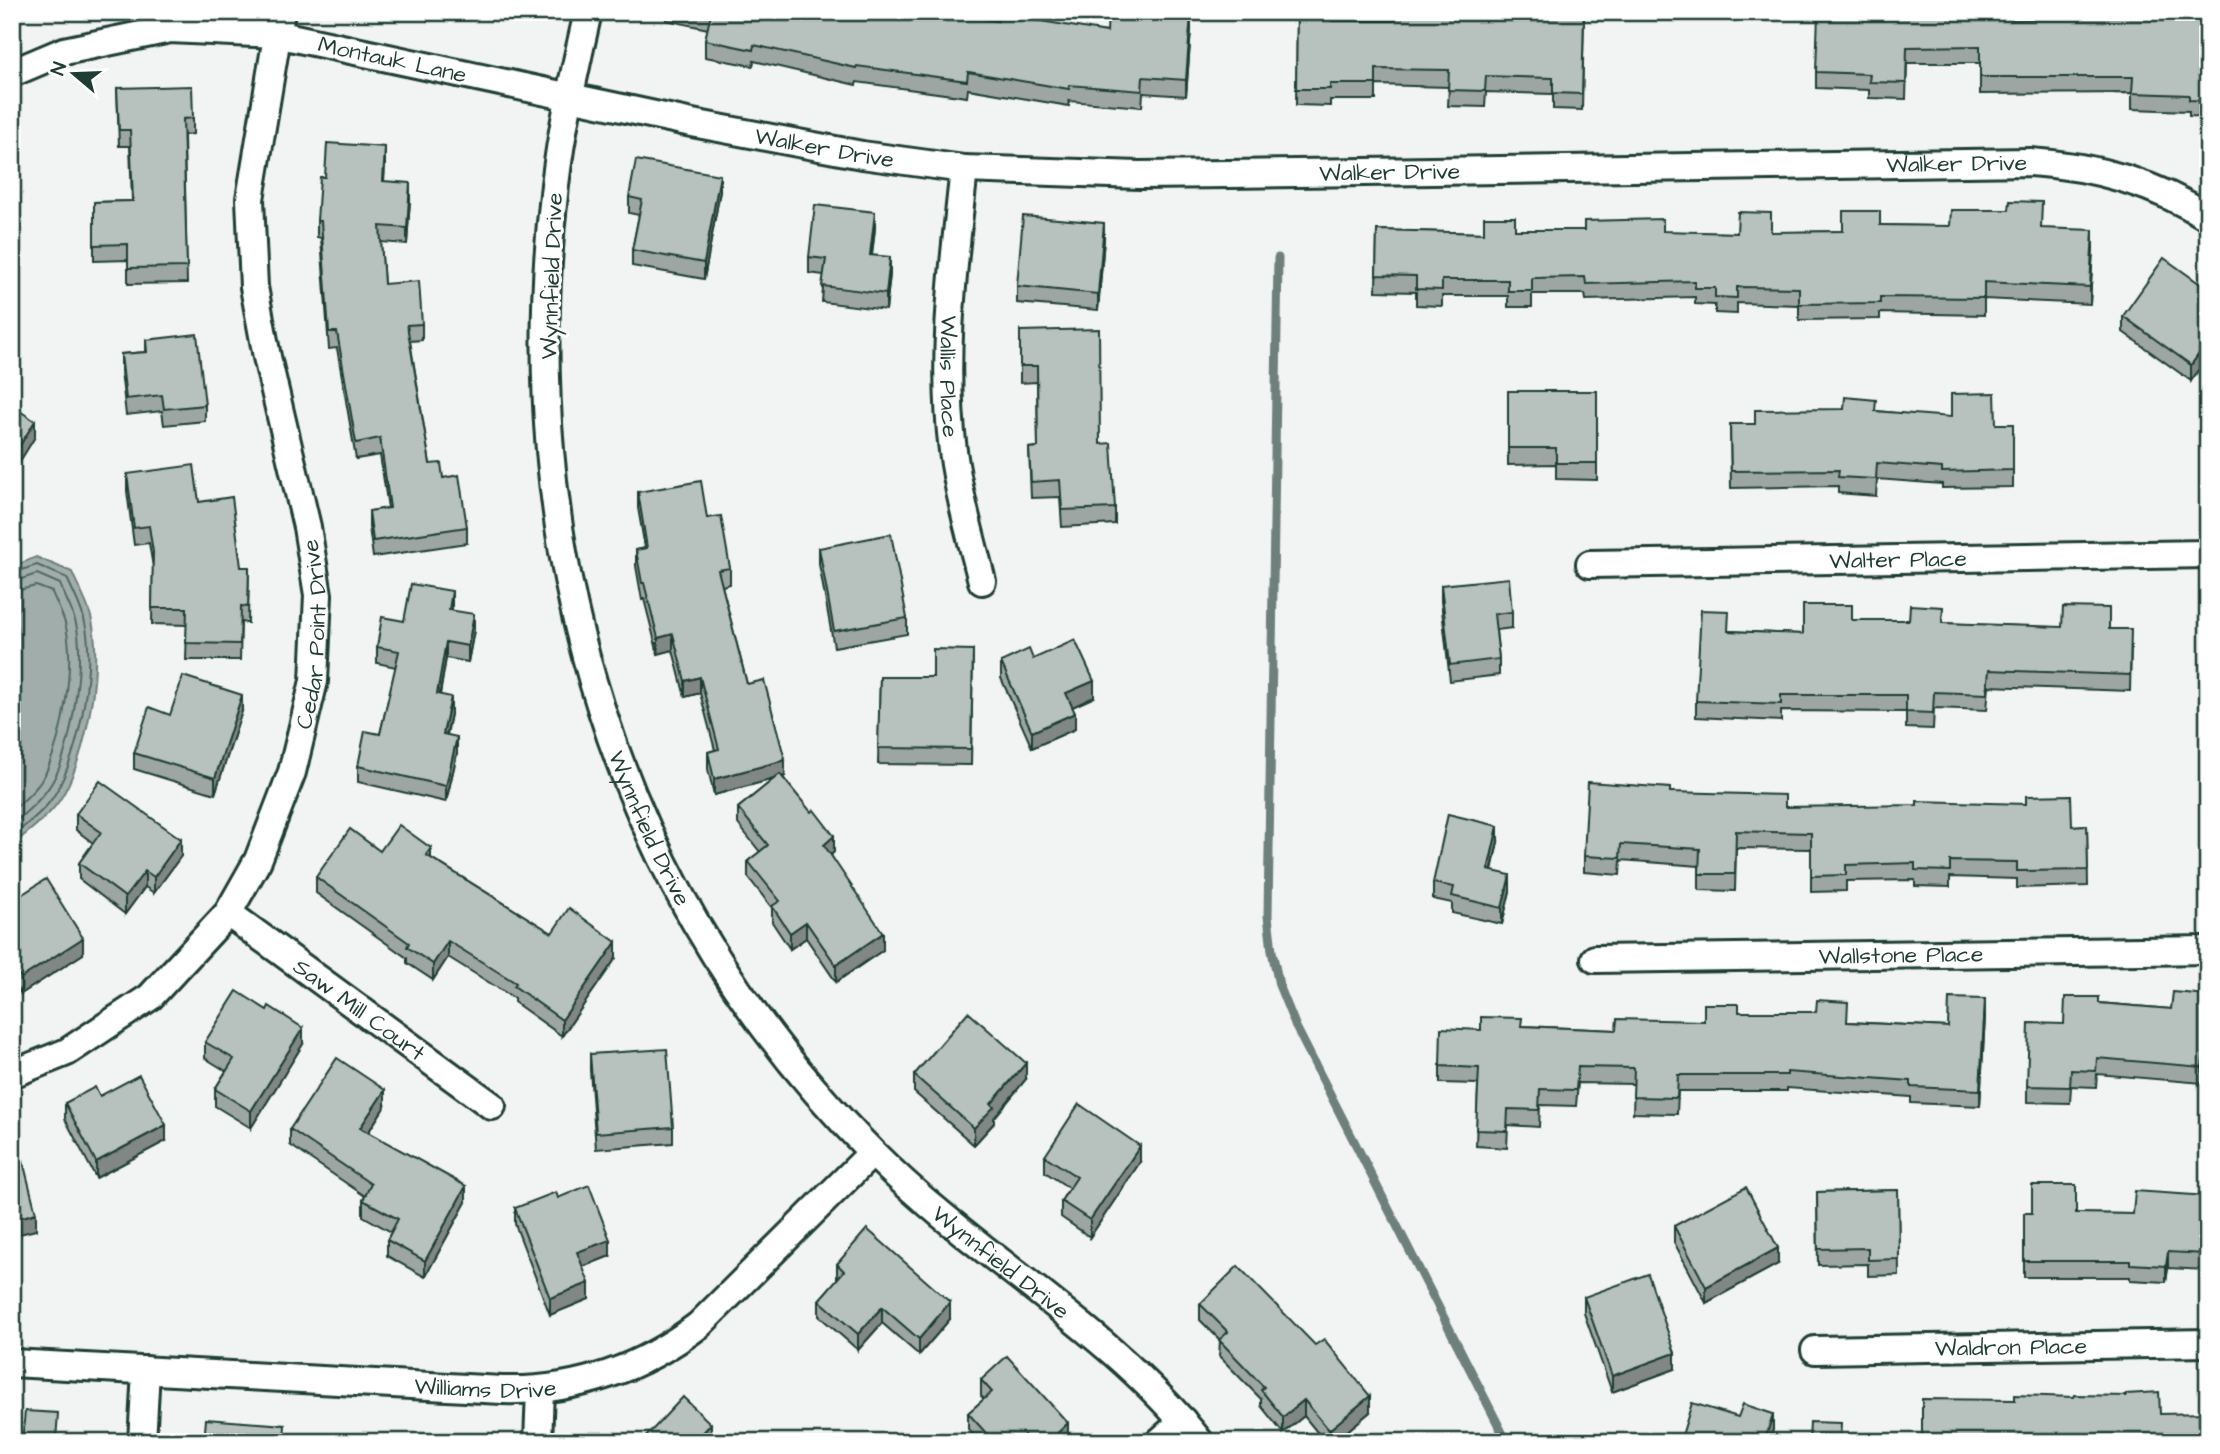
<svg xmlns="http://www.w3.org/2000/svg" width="2220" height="1454" viewBox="0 0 2220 1454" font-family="'Architects Daughter',sans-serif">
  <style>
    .water { fill: #a1adaa; stroke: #6d807b; stroke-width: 2 }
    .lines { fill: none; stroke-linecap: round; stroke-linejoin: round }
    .shore { stroke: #536a63; stroke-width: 2 }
    .stream { stroke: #6d807b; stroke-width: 9 }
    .minor-casing { stroke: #1f3d34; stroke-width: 32 }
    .minor { stroke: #fff; stroke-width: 26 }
    .wall { fill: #9da6a3; stroke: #1f3d34; stroke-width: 2 }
    .shaded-wall { fill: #808784; stroke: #1f3d34; stroke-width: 2 }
    .building { fill: #b7c1bd; stroke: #1f3d34; stroke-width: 2 }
    .labels { text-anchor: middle; stroke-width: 6; stroke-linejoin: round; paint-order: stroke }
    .street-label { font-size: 23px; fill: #1f3d34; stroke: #fff }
  </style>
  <rect width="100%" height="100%" fill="#f2f3f3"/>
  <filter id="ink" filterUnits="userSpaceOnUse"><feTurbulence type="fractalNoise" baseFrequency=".0143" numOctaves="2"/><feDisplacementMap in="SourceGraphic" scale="14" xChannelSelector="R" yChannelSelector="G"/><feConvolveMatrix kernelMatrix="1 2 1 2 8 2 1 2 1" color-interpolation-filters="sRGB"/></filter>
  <g filter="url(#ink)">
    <path class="water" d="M36 557 72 572C78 587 89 605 92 621 103 669 85 774 52 810 40 823 25 834 12 846V567Z"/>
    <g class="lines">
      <g class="shore">
        <path d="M12 573 37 565 67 578C73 592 82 608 85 623 96 669 78 767 48 804 38 816 24 826 12 837"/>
        <path d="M12 582 37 574 60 584C65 597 73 611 76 624 85 660 72 744 55 777 45 797 28 810 12 825"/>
        <path d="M12 592 36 586 52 592C56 603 64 616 66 627 75 667 63 733 47 770 40 787 25 799 12 811"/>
      </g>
      <path class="stream" d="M1278 258 1268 916 1272 951 1279 985 1296 1027 1507 1442"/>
      <defs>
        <g id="minor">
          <path id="s1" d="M588 12C575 70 562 126 555 185 512 545 614 895 874 1154 977 1257 1108 1327 1200 1442"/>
          <path id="s2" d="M12 73 64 51 170 29 276 34 692 123 862 155 964 169 1139 175 1229 174 2030 162C2094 166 2153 182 2208 217"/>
          <path id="s3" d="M964 169C954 262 941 357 953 451 959 495 971 538 982 581"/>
          <path id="s4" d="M1590 564 2208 554"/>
          <path id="s5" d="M228 913 492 1106"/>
          <path id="s6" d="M1595 959 2208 950"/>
          <path id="s7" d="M12 1074 67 1052 150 997 228 913 258 860 292 772 314 681 318 595 307 527 267 357 254 287 250 199 281 12"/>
          <path id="s8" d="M1815 1350 2208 1343"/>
          <path id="s9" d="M12 1363 502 1390C574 1392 641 1369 699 1325L872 1153"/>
          <path d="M142 1442 146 1370"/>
          <path d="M538 1442 540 1390"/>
          <path d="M1159 1442 1183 1421"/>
        </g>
      </defs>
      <use href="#minor" class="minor-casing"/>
      <use href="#minor" class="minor"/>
    </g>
    <g class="wall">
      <path d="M666 12H785L792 14 998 21 1107 32 1191 29 1186 96 1143 93 1142 107 1069 101V106L968 89 967 97 857 82 856 85 754 61 753 66 705 57V40L708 29 666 20Z"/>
      <path d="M1297 12 1332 21H1395L1563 16H1584L1582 110 1553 109V94L1486 92 1485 107 1448 106 1449 87 1376 85V100H1330V106L1296 105Z"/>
      <path d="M1851 15 2012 20 2208 18V117L2189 116V111L2132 109V93L1980 94V63H1907L1906 99 1869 98V90L1816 88V72Z"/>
      <path d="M117 88 193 118V134L184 135 187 283 128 284V260L94 261V202L132 201 130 146H119Z"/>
      <path d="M385 163 384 181 410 199 407 244 381 242 384 284 422 324V340L410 341 430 464 443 478 467 527V543L373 557 369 527V511L388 508 380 455 356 459 337 348 329 349 321 238 317 237V221L325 177Z"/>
      <path d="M720 191 704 279 632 266V250L639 215 629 213V197Z"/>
      <path d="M1880 225 2041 228 2093 247 2090 304 1984 299V315L1880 313V319L1799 320V305L1737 303V314L1715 313V305L1695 304V297L1586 300 1585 294H1532V307H1508V296H1442V306L1416 305V292L1376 291 1377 230 1484 233 1515 230 1737 233 1843 231Z"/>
      <path d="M875 228 872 255 890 274 886 310 822 302 824 275 809 273V257Z"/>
      <path d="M1104 239 1098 310 1017 303V286Z"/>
      <path d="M2206 288 2191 381 2123 332V316Z"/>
      <path d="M1020 331 1100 444 1115 508V524L1062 527 1060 497 1031 498 1029 448 1038 447 1037 382 1020 383Z"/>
      <path d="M146 340 205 405V421L164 425 162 411 126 415 121 371V354L146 352Z"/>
      <path d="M1508 391H1597V480L1556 479V464L1508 465Z"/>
      <path d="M1876 411 1996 424H2013V487L1942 488V484L1877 479 1876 496 1838 493V486L1731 488 1730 424H1755Z"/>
      <path d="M127 474 199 502 241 567H249L248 623 241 622 240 660H186L187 625 152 624 153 567 149 543 134 545 127 491Z"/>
      <path d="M638 492 707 518 730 568V584L722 586 747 684 785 776 783 777 834 852 831 855 883 950 836 982 806 938 790 949 772 922V908L748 877V861L760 852 738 824V808L774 779 714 795 708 769V752L715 750 700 693 685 697 673 650 658 654 644 599 642 600 636 566V550L645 548 638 508Z"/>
      <path d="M819 548 907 618V634L834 647 819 564Z"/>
      <path d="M1441 585 1512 612V628L1496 630 1499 659V675L1450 681 1441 601Z"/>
      <path d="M452 607V610L474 630 468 662 446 658 440 695 451 714 447 735 457 754 446 802 358 782V766L380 734 396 667 377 663V647L404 621Z"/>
      <path d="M1852 620 2109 629 2131 646 2130 691 1989 686 1987 710 1934 708 1933 729 1906 728V712L1781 711V721L1696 717V701L1729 631 1803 634Z"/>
      <path d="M973 650 971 765 878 764 880 677H933Z"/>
      <path d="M1033 659 1094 697 1072 707 1075 729 1032 748 1001 678V662Z"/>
      <path d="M242 711 215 794 134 769V753L170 715Z"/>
      <path d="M1670 792 1785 807 2072 826 2087 825 2088 886 2017 888V879L1950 877V887L1915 886V880L1846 881V891L1811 892V849L1736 848 1735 891 1699 890V866L1621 860 1620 875 1584 872V856Z"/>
      <path d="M76 814 181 856 154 893 145 887 125 914 79 879V863L93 843 76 830Z"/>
      <path d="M1498 842 1492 871 1510 891 1502 924 1452 913V903L1433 899V883Z"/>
      <path d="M380 851 431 858 552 933 616 958 562 1036 514 1002V998L448 957 433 980 407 963V958L316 893V877Z"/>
      <path d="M12 901 83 954 21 994 12 981Z"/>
      <path d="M2208 995 2202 1083 2097 1074 2096 1087 2071 1086 2070 1103 2027 1102V1086L2064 1024 2099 1003 2171 1009Z"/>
      <path d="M1739 1012 1848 1022 1948 1027 1985 1016 1980 1106 1911 1103V1097L1787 1088V1091H1678L1677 1114 1633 1113 1634 1084 1578 1083 1576 1106 1540 1105 1539 1127 1508 1125 1507 1148 1476 1146 1478 1084 1440 1083V1066L1481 1030 1522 1026 1616 1030 1704 1021Z"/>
      <path d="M205 1042 303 1044 251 1128 215 1106V1089L226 1071 205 1058Z"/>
      <path d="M590 1054 673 1127V1143L596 1149 590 1070Z"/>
      <path d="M914 1075 1026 1079 994 1118V1123L974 1145 914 1092Z"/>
      <path d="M100 1096 166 1141 96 1178 65 1119V1103Z"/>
      <path d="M385 1106 368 1133 466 1202 425 1277 387 1256V1240L391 1232 363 1216V1200L365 1196 290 1145V1129Z"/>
      <path d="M1045 1156 1140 1162 1090 1237 1061 1217V1201L1069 1188 1045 1172Z"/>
      <path d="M1898 1190 1899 1275 1868 1276V1264L1818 1265 1817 1192Z"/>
      <path d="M2208 1196 2206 1270 2168 1268 2166 1282 2130 1280V1277H2024V1213L2133 1214Z"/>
      <path d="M515 1208 610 1256 582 1267 589 1299 550 1315 515 1224Z"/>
      <path d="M1674 1226 1778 1264 1706 1303 1674 1242Z"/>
      <path d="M837 1264 950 1319 919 1355 882 1323 858 1350 819 1316V1300L837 1280Z"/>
      <path d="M1584 1297 1675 1369 1612 1392 1584 1313Z"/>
      <path d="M1200 1304 1370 1412 1334 1442H1325L1304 1416 1283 1433 1261 1406V1399L1219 1356 1220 1340 1200 1320Z"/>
      <path d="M981 1380 1068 1439 1066 1442H979L968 1429V1413L984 1399 981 1396Z"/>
    </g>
    <g class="shaded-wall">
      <path d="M1191 13V29L1186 96V80Z"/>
      <path d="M385 147V163L383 197V181Z"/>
      <path d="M720 175V191L704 279V263Z"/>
      <path d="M410 183V199L407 244V228Z"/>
      <path d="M875 212V228L870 271V255Z"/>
      <path d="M1104 223V239L1098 310V294Z"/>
      <path d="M2093 230V247L2090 304V287Z"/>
      <path d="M890 257V274L886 310V294Z"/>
      <path d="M2208 341V357L2191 381V365Z"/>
      <path d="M35 421V437L12 474V458Z"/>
      <path d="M452 591V607L449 626V610Z"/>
      <path d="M474 614V630L468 662V646Z"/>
      <path d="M673 634V650L658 654V638Z"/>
      <path d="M446 642V658L437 710V694Z"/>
      <path d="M700 677V693L685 697V681Z"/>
      <path d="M1094 681V697L1066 710V693Z"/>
      <path d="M242 695V711L215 794V778Z"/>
      <path d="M451 697V714L443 750V734Z"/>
      <path d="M1075 713V729L1032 748V732Z"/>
      <path d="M457 737V754L446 802V786Z"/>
      <path d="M785 760V776L714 795V779Z"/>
      <path d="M1498 826V842L1488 886V870Z"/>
      <path d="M834 836V852L824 861V845Z"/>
      <path d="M181 839V856L154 893V877Z"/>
      <path d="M431 848V864L426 855Z"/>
      <path d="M145 871V887L125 914V897Z"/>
      <path d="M1510 875V891L1502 924V908Z"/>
      <path d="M806 922V938L790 949V933Z"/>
      <path d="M883 933V950L836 982V965Z"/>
      <path d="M83 938V954L21 994V978Z"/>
      <path d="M448 941V957L433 980V964Z"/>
      <path d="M616 942V958L562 1036V1020Z"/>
      <path d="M1985 999V1016L1980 1106V1090Z"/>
      <path d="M2208 1008V1024L2202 1083V1067Z"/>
      <path d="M303 1028V1044L251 1128V1111Z"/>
      <path d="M1026 1063V1079L994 1118V1123L974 1145V1128L991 1104Z"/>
      <path d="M385 1090V1106L360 1145V1128Z"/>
      <path d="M166 1125V1141L96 1178V1162Z"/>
      <path d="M1140 1146V1162L1090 1237V1220Z"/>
      <path d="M466 1186V1202L425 1277V1261Z"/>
      <path d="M36 1213V1230L12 1236V1220Z"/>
      <path d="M2208 1230V1246L2206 1270V1254Z"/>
      <path d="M610 1240V1256L577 1269V1252Z"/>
      <path d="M1778 1248V1264L1706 1303V1287Z"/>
      <path d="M2168 1252V1268L2166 1282V1266Z"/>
      <path d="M589 1283V1299L550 1315V1298Z"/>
      <path d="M950 1302V1319L919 1355V1339Z"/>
      <path d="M882 1307V1323L858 1350V1334Z"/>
      <path d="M1675 1353V1369L1612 1392V1376Z"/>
      <path d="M1370 1396V1412L1334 1442H1329V1430Z"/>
      <path d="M1304 1400V1416L1283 1433V1417Z"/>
      <path d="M1773 1414V1430L1769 1442H1764Z"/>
      <path d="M1068 1423V1439L1066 1442H1048Z"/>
      <path d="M711 1424V1440L709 1442H694Z"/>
      <path d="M1024 1435V1442H1016Z"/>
    </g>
    <g class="building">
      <path d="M707 12H785L792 14V12H935L998 21 999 14 1107 32 1108 12 1191 13 1186 80 1143 77 1142 91 1069 85V89L968 72 967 81 857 66 856 68 754 45 753 50 705 40 711 13Z"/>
      <path d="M1297 12H1332V21H1395V12H1562V16H1584L1582 94 1553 93V78L1486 76 1485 91 1448 90 1449 70 1376 69V84H1330V89H1296Z"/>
      <path d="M1852 12H2012V20L2135 16 2208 18V101L2189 100V95L2132 93 2133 77H1980V46L1907 47 1906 83 1869 82 1870 74 1816 72 1818 13 1851 15Z"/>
      <path d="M192 86 193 118 183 119 187 267 128 268V244L94 245V202L133 201 130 130H119L117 88Z"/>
      <path d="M327 143 385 147 383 181 410 183 407 228 380 226 384 284 419 281 422 324 407 325 430 464 441 463 443 478 459 475 467 527 373 541 369 511 390 508 380 438 356 443 337 332H329L321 221H317L320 177H325Z"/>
      <path d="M636 160 720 175 704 263 632 250 642 200 629 197Z"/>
      <path d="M2010 201 2042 202 2041 228 2093 230 2090 287 1984 282V298L1880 297V303L1799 304V288L1737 287V298L1715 297V288H1695V281L1586 284 1585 277 1532 278V291H1508V280H1442V290L1416 289V276L1376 275 1377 230 1484 233V217H1515V230H1584V221L1663 219V231L1737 233 1738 212 1771 213V232L1843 231V211H1880V225L1950 226 1951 210H2009Z"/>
      <path d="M815 205 875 212 870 255 890 257 886 294 822 286 826 259 809 257Z"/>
      <path d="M1023 216 1104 223 1098 294 1017 286Z"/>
      <path d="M2164 258 2206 288 2208 285V341L2191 365 2123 316Z"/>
      <path d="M1099 329 1100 444 1111 443 1115 508 1062 510 1060 480 1031 482 1029 448 1038 447 1037 366H1020V331Z"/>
      <path d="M197 334 205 405 164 409 162 395 126 399 121 354 147 352 146 340Z"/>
      <path d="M1508 391H1597V463H1556V448H1508Z"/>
      <path d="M1995 393 1996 424H2013V470L1942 472V468L1877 463 1876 479 1838 477 1839 470 1731 471 1730 424H1755V410L1844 409 1845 397 1876 400 1875 411 1951 417V394Z"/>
      <path d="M12 406 35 421 12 458Z"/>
      <path d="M194 465 199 502 232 497 241 567H249L248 607 241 606 240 644 186 643 187 608H152L153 552 149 526 134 528 127 474Z"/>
      <path d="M701 481 707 518 721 516 730 568 718 570 747 684 764 680 785 760 714 779 708 752 719 749 700 677 685 681 673 634 658 638 644 583H642L636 550 647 548 638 492Z"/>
      <path d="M891 534 907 618 834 631 819 548Z"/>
      <path d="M1509 578 1512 612 1494 614 1499 659 1450 665 1441 585Z"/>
      <path d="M411 584 452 591 449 610 474 614 468 646 446 642 437 694 451 697 443 734 457 737 446 786 358 766 365 731 380 734 399 651 377 647 382 617 404 621Z"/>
      <path d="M1803 605H1852V620H1909L1910 605 1943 607 1942 623 2062 627 2063 607 2109 608V629H2131L2130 675 1989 670 1987 694 1934 692 1933 713 1906 712V695H1781V704L1696 701 1701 610 1729 611 1728 631 1803 634Z"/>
      <path d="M1075 640 1094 681 1066 693 1075 713 1032 732 1001 662 1029 649 1033 659Z"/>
      <path d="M933 649 973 650 971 749 878 748 880 677H933Z"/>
      <path d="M183 676 242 695 215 778 134 753 149 707 170 715Z"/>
      <path d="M780 774 811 812 814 810 834 836 824 845 883 933 836 965 806 922 790 933 772 906 780 901 748 861 768 845 738 808Z"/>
      <path d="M100 781 181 839 154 877 145 871 125 897 79 863 101 832 76 814Z"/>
      <path d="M1588 782 1670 788V792L1785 795V807L1917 805V801L2026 804V796L2071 795 2072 826 2087 825 2088 870 2017 871V862L1950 861V871L1915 870V863L1846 865V875L1811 876V833L1736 831 1735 874H1699L1700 849 1621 844 1620 858 1584 856Z"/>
      <path d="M1448 814 1498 826 1488 870 1510 875 1502 908 1452 896 1454 887 1433 883Z"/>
      <path d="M399 825 431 848 426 855 552 933 569 908 616 942 562 1020 514 986 516 983 448 941 433 964 407 947 409 943 316 877 350 829 380 851Z"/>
      <path d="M46 879 83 938 21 978 12 965V901Z"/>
      <path d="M237 991 267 1010 269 1006 303 1028 251 1111 215 1089 234 1059 205 1042Z"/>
      <path d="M2173 992 2208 995V1008L2202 1067 2097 1058 2096 1071 2071 1070 2070 1087 2027 1086 2029 1023 2064 1024 2065 997H2099V1003L2171 1009Z"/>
      <path d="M1949 998 1985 999 1980 1090 1911 1087V1081L1787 1072V1075H1678L1677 1098 1633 1097 1634 1068 1578 1067 1576 1090 1540 1089 1539 1110 1508 1109 1507 1131 1476 1130 1479 1068 1440 1066 1441 1028 1481 1030V1017L1522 1018 1521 1026 1616 1030 1617 1019 1704 1021V1004H1739V1012H1816L1817 1000 1848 1002 1847 1022 1948 1027Z"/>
      <path d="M968 1012 1026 1063 991 1104 994 1107 974 1128 914 1075Z"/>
      <path d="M667 1049 673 1127 596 1133 590 1054Z"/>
      <path d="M337 1058 385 1090 360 1128 466 1186 425 1261 387 1240 398 1219 363 1200 371 1184 290 1129Z"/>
      <path d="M139 1075 166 1125 96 1162 65 1103 95 1087 100 1096Z"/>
      <path d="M1079 1104 1140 1146 1090 1220 1061 1201 1077 1177 1045 1156Z"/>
      <path d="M12 1125H14L36 1213 12 1220Z"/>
      <path d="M589 1185 610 1240 577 1252 589 1283 550 1298 515 1208 556 1192 558 1198Z"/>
      <path d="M2032 1185H2076V1213L2133 1214 2135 1191 2208 1196V1230L2206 1254 2168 1252 2166 1266 2130 1264V1261H2024V1213H2032Z"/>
      <path d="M1746 1187 1778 1248 1706 1287 1674 1226Z"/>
      <path d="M1898 1190 1899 1259 1868 1260V1248L1818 1249 1817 1192Z"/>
      <path d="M867 1229 950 1302 919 1339 882 1307 858 1334 819 1300 844 1271 837 1264Z"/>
      <path d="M1238 1266 1315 1345 1324 1339 1370 1396 1329 1430 1304 1400 1283 1417 1261 1390 1264 1387 1219 1340 1228 1332 1200 1304Z"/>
      <path d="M1648 1274 1675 1353 1612 1376 1584 1297Z"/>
      <path d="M1007 1356 1068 1423 1048 1442H1030L1024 1435 1016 1442H994L968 1413 992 1392 981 1380Z"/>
      <path d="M2159 1392 2160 1414 2208 1413V1442H1922V1399L2015 1400V1395L2074 1397 2075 1395 2126 1396V1394Z"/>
      <path d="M683 1397 711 1424 694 1442H641Z"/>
      <path d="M1692 1403 1738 1417 1743 1404 1773 1414 1764 1442H1680Z"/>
      <path d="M25 1411 58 1413 56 1440 69 1442H22Z"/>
      <path d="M206 1419 285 1425 284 1442H204Z"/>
      <path d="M1810 1422 1841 1423 1840 1442H1809Z"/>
    </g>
  </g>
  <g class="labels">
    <g class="street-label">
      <text dy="8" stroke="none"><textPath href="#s2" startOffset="390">Montauk Lane</textPath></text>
      <text dy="8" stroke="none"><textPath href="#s2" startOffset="831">Walker Drive</textPath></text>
      <text dy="8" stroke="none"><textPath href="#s2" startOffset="1965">Walker Drive</textPath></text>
      <text dy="8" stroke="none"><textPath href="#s2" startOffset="1398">Walker Drive</textPath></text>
      <text transform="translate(551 276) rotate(-88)" y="8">Wynnfield Drive</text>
      <text dy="8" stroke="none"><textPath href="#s3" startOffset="208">Wallis Place</textPath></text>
      <text dy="8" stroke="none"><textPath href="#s4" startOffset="308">Walter Place</textPath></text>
      <text dy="8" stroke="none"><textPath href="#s7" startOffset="569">Cedar Point Drive</textPath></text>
      <text dy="8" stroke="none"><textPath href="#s1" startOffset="835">Wynnfield Drive</textPath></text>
      <text dy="8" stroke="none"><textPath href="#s6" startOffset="306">Wallstone Place</textPath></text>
      <text dy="8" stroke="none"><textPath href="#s5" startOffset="163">Saw Mill Court</textPath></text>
      <text dy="8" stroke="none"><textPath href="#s1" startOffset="1400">Wynnfield Drive</textPath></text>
      <text dy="8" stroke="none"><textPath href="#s8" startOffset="196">Waldron Place</textPath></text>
      <text dy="8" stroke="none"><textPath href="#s9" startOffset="474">Williams Drive</textPath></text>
    </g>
  </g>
  <rect width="2220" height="1454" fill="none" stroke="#fff" stroke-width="42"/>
  <rect x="21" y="21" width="2178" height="1412" fill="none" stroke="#1f3d34" stroke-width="2.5" filter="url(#ink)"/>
  <g transform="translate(74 74) rotate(289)" stroke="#ffffff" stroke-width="5" paint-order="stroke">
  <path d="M0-5L12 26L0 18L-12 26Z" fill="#1f3d34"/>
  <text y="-10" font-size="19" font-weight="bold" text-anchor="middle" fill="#1f3d34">N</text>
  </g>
</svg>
